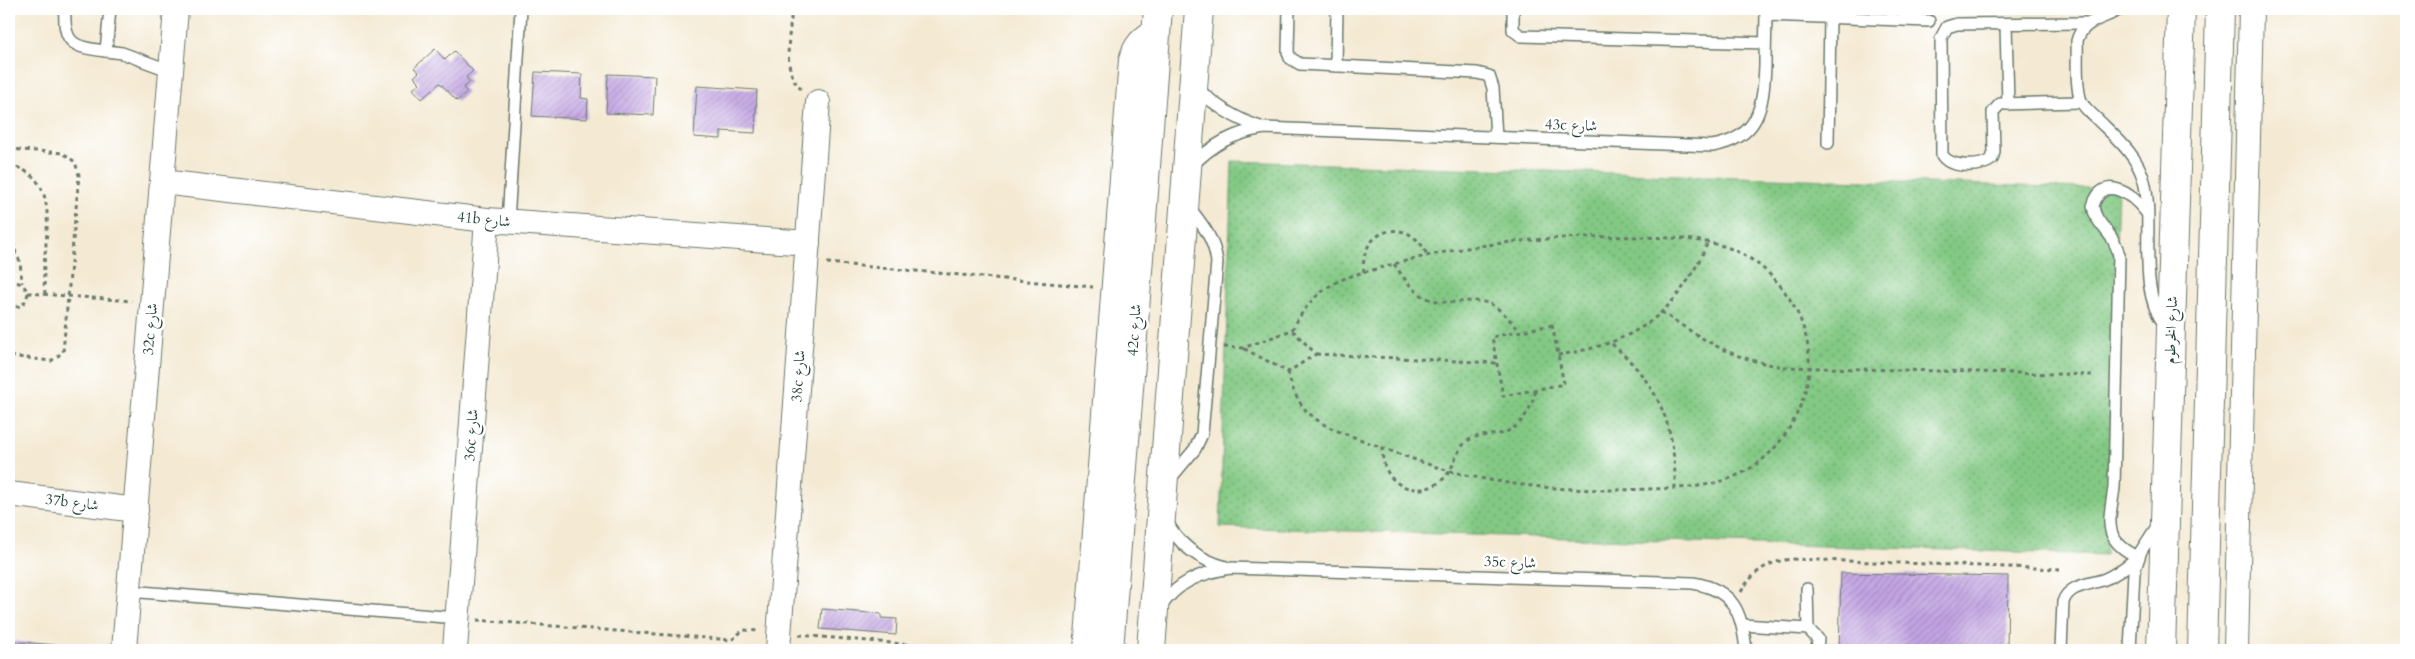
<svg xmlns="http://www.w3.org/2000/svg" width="2415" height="659" viewBox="0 0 2415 659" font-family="Cardo,Amiri,serif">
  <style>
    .park { fill: url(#park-dots); stroke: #51835c }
    .building { fill: url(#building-hatch) }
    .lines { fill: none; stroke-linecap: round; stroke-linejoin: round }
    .lane-casing { stroke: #6a7a6c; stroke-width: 14 }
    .street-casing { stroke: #6a7a6c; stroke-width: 26 }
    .secondary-casing { stroke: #6a7a6c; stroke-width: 30 }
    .path { stroke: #6a7a6c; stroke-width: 3; stroke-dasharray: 4 4; stroke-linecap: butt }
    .lane { stroke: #fff; stroke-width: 11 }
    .street { stroke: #fff; stroke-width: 24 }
    .secondary { stroke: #fff; stroke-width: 28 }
    .labels { text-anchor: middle; stroke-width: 5; stroke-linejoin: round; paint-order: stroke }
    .street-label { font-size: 15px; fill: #1f3d34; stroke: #fff }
  </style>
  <defs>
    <pattern id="park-dots" width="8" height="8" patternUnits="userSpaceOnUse" patternTransform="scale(1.25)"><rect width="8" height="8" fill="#83c984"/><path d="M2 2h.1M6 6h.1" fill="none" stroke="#6ba46d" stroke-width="1.8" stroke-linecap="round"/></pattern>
    <pattern id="building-hatch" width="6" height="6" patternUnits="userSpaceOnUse" patternTransform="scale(1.25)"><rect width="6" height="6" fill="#c3a4e4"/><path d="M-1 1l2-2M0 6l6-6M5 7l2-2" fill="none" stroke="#9e87ba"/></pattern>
  </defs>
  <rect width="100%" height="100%" fill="#fff"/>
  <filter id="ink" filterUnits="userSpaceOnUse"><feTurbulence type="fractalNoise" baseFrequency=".02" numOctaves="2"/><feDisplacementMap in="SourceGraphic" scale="10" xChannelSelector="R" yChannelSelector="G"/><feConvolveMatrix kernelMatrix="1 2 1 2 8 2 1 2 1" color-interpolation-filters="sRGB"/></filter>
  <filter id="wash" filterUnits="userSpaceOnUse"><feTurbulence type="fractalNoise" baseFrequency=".0096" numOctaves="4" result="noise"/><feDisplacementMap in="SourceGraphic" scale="20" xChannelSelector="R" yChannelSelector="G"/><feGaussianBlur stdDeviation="1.12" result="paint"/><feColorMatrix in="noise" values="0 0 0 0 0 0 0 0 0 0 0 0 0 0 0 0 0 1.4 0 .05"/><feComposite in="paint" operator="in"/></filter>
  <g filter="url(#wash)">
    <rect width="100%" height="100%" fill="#f4ead4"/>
    <path class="park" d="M1232 161 2118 189 2106 555 1220 527Z"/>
    <g id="blocks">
      <g class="building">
        <path d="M435 49 445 60 454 51 473 71 466 77 470 82 463 88 467 92 457 101 440 83 422 99 413 89 420 83 414 77 419 72 414 68Z"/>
        <path d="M535 72 582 74 581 98 588 99 587 119 532 116Z"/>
        <path d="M608 74 655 76 653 115 606 113Z"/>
        <path d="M697 86 757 90 755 133 721 131V139L694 137Z"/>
        <path d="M1841 573 2008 576 2007 650H1839Z"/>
        <path d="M822 609 881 614V618L897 619 896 635 820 629Z"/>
        <path d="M9 641 81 647 80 650H9Z"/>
      </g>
    </g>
  </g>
  <g filter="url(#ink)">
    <use href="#blocks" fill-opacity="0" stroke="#6a7a6c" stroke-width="1"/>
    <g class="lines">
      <defs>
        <g id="lane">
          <path d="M65 9C63 45 74 47 106 51L110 9"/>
          <path d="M1289 9 1288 52 1290 58 1300 64 1477 73 1489 76 1493 88 1496 137"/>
          <path d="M1513 9V30L1521 36 1765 43"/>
          <path d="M2120 9C2104 19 2082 20 2077 41 2078 59 2075 84 2081 101 2084 108 2091 113 2096 118 2115 137 2137 154 2144 181 2155 223 2136 289 2165 325"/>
          <path d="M1766 15 1929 21"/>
          <path d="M2006 24 2008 104"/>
          <path d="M106 51 122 53 171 71"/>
          <path d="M1336 66 1337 9"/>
          <path d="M1196 87C1215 106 1235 119 1260 127"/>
          <path d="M2081 102 2000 104 1993 112 1994 152 1992 159C1980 168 1950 168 1942 155L1941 38 1947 27 1957 24 2089 23"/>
          <path d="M1828 143 1830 17"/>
          <path d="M1191 167C1212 144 1234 133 1264 128L1712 146C1759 138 1763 108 1765 66 1765 47 1766 28 1766 9"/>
          <path d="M508 222 521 9"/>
          <path d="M1169 480 1195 449 1202 434 1217 262C1214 238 1202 224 1188 206"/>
          <path d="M1166 520C1178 544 1199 560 1226 567"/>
          <path d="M1807 589 1808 629"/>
          <path d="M129 591 457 618"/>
          <path d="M1160 608C1177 582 1200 573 1230 568L1693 583C1734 590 1742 612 1746 650"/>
          <path d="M1743 625 1808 629 1818 639 1817 650"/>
          <path d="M2061 650 2063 602C2069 584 2090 585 2105 579 2118 574 2128 565 2138 557 2102 540 2109 523 2114 488L2119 255C2114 232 2095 225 2093 206 2103 172 2133 195 2146 212"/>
          <path d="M2130 650 2134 572 2141 551 2158 525"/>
        </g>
        <g id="street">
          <path d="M162 182 487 220 808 243"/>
          <path d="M9 494 136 510"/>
          <path d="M124 650 176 9"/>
          <path d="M455 650 487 220"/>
          <path d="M778 650 818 102"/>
          <path d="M1086 650 1131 60C1135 45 1143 37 1157 30"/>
          <path d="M2236 650 2251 9"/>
        </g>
        <g id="secondary">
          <path d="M1109 650 1158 9"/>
          <path d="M1151 650 1199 9"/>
          <path d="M2161 650 2181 9"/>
          <path d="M2202 650 2220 9"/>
        </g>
      </defs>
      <use href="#lane" class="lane-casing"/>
      <use href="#street" class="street-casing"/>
      <use href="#secondary" class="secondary-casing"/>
      <g class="path">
        <path d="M792 9C790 34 781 70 801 89"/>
        <path d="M9 149 63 153 75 162 79 175 63 352 51 361 9 356"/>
        <path d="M9 165C55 175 48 219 45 255 43 268 44 281 45 294"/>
        <path d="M9 227 16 253"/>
        <path d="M9 245 20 261 22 283"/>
        <path d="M827 263 1093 287"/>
        <path d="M1394 264C1413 291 1422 304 1458 302 1468 301 1479 300 1488 303 1501 308 1511 322 1520 331"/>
        <path d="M1364 272C1358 228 1410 214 1427 255"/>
        <path d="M9 284C18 280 24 284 28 293 26 304 20 309 9 306"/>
        <path d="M28 293 132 301"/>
        <path d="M1661 312C1707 341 1727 358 1784 367L2093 375"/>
        <path d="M1552 325 1564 384 1503 396 1492 337Z"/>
        <path d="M1612 344C1659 385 1676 426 1675 488"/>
        <path d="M1224 347 1243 348 1292 330 1316 354 1288 372 1243 348"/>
        <path d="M1316 354 1497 363"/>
        <path d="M1558 355C1636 343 1676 315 1708 242"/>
        <path d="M1288 372C1292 391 1300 408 1316 419 1330 430 1350 435 1367 442 1394 452 1422 463 1450 471 1513 488 1583 492 1648 489 1680 488 1711 488 1740 474 1780 455 1805 411 1809 369 1812 317 1775 264 1726 247 1699 238 1668 238 1640 237 1552 235 1464 243 1380 268 1364 272 1347 276 1333 284 1314 295 1302 311 1292 330"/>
        <path d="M1382 447C1382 462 1386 476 1399 484 1416 494 1438 489 1449 472 1455 462 1457 450 1466 442 1476 434 1487 436 1499 434 1521 430 1531 409 1536 390"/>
        <path d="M1741 592C1753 571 1769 561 1793 559L2060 569"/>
        <path d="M477 620 732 640 743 630 760 631"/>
        <path d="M799 635 972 650"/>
      </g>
      <use href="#lane" class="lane"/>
      <use href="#street" class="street"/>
      <use href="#secondary" class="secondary"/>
    </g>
  </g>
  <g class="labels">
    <g class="street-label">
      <text transform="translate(1571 125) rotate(2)" y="5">43c شارع</text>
      <text transform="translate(484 219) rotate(6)" y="5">41b شارع</text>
      <text transform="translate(150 329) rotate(-85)" y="5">32c شارع</text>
      <text transform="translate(1134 330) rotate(-86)" y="5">42c شارع</text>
      <text transform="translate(2171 330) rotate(-88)" y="5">شارع الخرطوم</text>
      <text transform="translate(798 376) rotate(-86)" y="5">38c شارع</text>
      <text transform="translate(471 435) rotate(-86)" y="5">36c شارع</text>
      <text transform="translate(72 502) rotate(7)" y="5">37b شارع</text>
      <text transform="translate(1510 562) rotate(2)" y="5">35c شارع</text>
    </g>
  </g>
  <rect width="2415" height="659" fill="none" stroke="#fff" stroke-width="30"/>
</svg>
